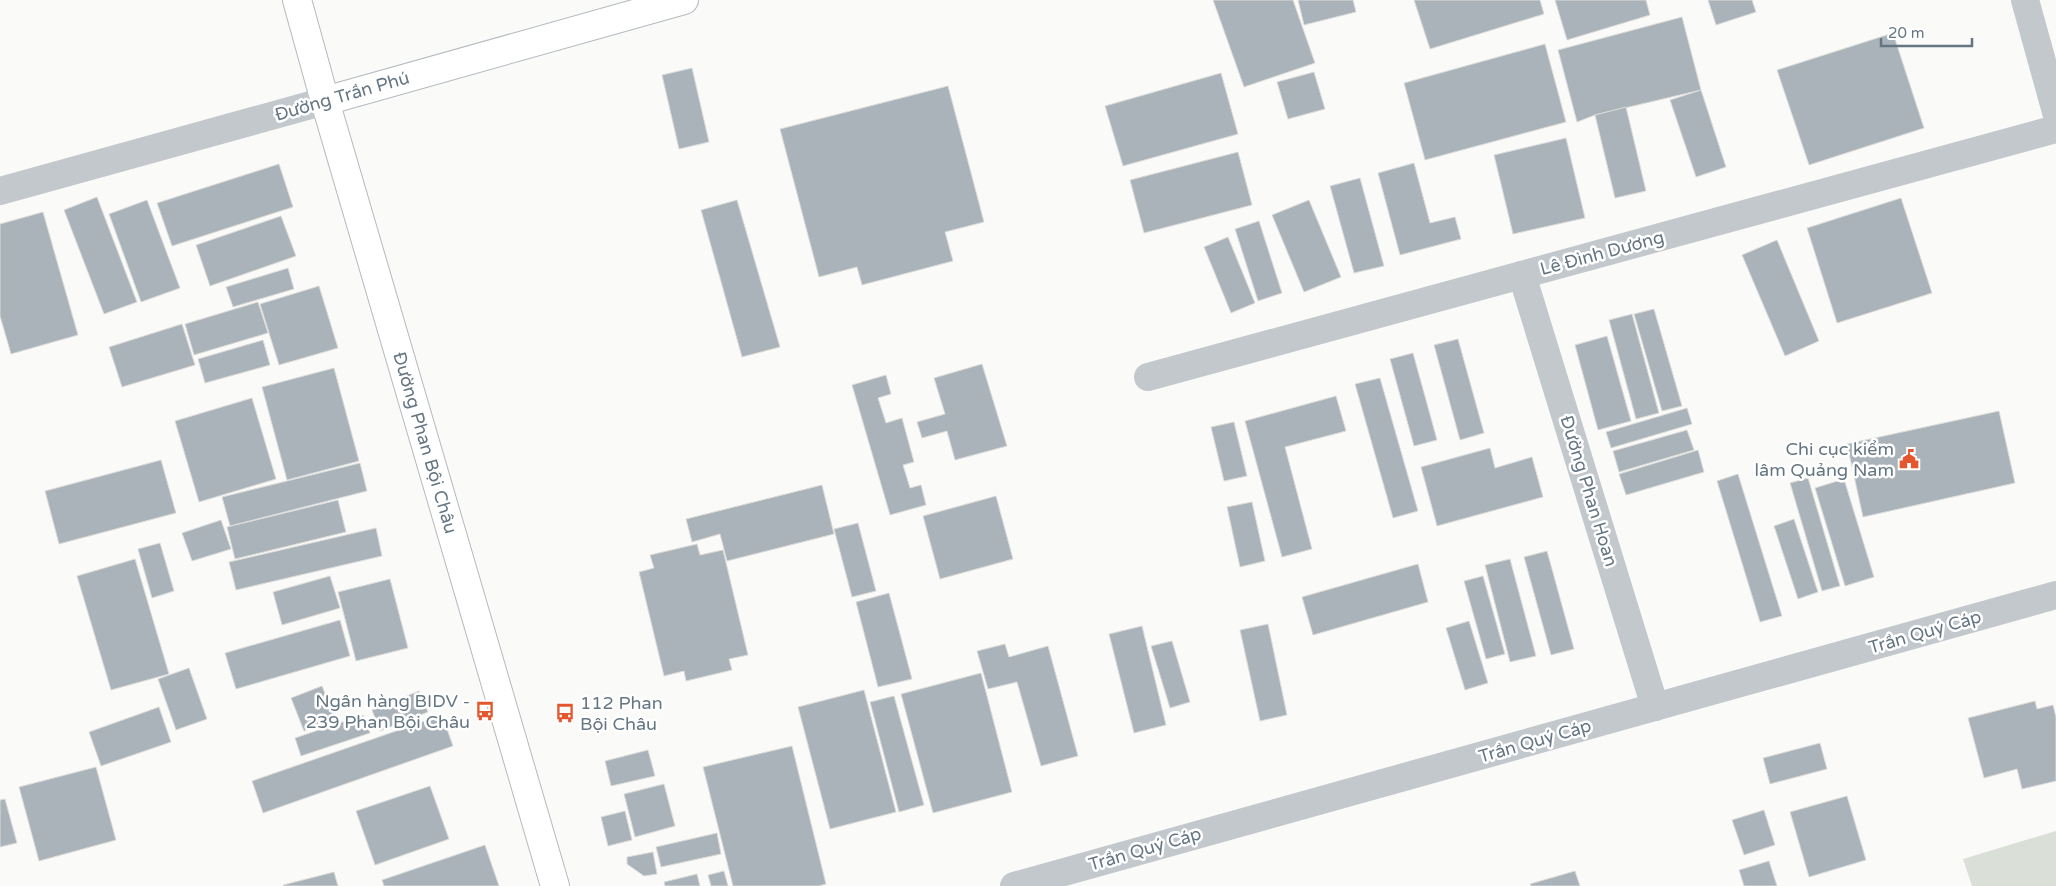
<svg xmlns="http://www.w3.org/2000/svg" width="2056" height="886" viewBox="0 0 2056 886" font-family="'Varela Round',sans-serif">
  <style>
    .green { fill: #dadfd7 }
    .building { fill: #aab3b9; stroke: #dcdcda }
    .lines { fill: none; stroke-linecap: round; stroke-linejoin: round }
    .secondary-casing { stroke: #b3babf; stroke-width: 30 }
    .primary-casing { stroke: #b5babe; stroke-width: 30 }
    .minor { stroke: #c3c8cc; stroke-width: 28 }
    .tertiary { stroke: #c3c8cc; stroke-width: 28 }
    .secondary { stroke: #fff; stroke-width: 28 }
    .primary { stroke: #fff; stroke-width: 28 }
    .labels { text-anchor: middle; stroke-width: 5; stroke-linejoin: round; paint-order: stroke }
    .street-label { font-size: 18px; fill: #657683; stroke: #fff }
    .poi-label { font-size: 18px; fill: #657683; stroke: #fff; text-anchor: end }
  </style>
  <rect width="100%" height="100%" fill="#fafaf8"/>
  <path class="green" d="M2056 831V886H1972L1963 859Z"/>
  <g class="building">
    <path d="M1213 0H1293L1315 63 1244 87Z"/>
    <path d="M1298 0H1353L1356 12 1304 25Z"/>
    <path d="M1414 0H1540L1544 14 1430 49Z"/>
    <path d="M1555 0H1646L1650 15 1567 40Z"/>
    <path d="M1708 0H1752L1756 12 1716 25Z"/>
    <path d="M1682 17 1701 90 1595 115 1577 122 1558 50Z"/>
    <path d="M1893 33 1924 128 1809 165 1777 70Z"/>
    <path d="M1545 44 1566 122 1425 160 1404 83Z"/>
    <path d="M692 68 709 142 679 149 662 75Z"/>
    <path d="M1314 72 1325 109 1288 119 1277 82Z"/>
    <path d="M1221 73 1238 134 1123 166 1105 106Z"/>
    <path d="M948 86 984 222 945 232 953 261 862 285 857 267 819 277 780 129Z"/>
    <path d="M1701 90 1726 167 1696 177 1670 100Z"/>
    <path d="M1626 107 1646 191 1615 198 1595 115Z"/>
    <path d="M1566 138 1585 218 1513 234 1494 155Z"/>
    <path d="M1238 152 1252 205 1144 233 1130 180Z"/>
    <path d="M1414 163 1430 223 1455 217 1461 239 1400 255 1378 173Z"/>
    <path d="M279 164 293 207 172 246 157 203Z"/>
    <path d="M1360 178 1384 266 1354 273 1330 186Z"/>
    <path d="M97 197 137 302 104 314 64 210Z"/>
    <path d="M1901 198 1932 293 1837 323 1807 228Z"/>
    <path d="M147 200 180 288 141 302 109 214Z"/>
    <path d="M737 200 780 347 742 357 701 210Z"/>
    <path d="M1309 200 1341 277 1304 292 1272 215Z"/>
    <path d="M43 212 78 335 11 354 0 316V224Z"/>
    <path d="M281 216 296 256 210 286 196 245Z"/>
    <path d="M1259 221 1282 293 1258 301 1235 229Z"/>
    <path d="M1228 237 1255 303 1231 313 1204 247Z"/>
    <path d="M1777 240 1819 341 1785 356 1742 255Z"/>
    <path d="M288 268 294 289 233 307 226 287Z"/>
    <path d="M319 286 338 348 279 365 260 304Z"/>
    <path d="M258 302 268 333 194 355 185 324Z"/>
    <path d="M1654 309 1682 406 1662 411 1634 314Z"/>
    <path d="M1632 314 1659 413 1636 419 1609 320Z"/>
    <path d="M182 324 195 365 122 387 109 347Z"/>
    <path d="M1607 336 1631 421 1598 430 1575 345Z"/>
    <path d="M1458 339 1484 433 1460 440 1434 345Z"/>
    <path d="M263 340 270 365 205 383 198 359Z"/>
    <path d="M1413 353 1437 440 1414 446 1390 359Z"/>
    <path d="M982 364 1007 446 955 460 947 431 922 438 917 422 945 414 934 378Z"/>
    <path d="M334 368 359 461 287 480 262 387Z"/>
    <path d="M886 375 891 394 878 398 886 423 902 418 914 462 903 465 910 488 921 485 926 505 890 515 852 385Z"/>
    <path d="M1380 378 1418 511 1393 518 1355 384Z"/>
    <path d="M1336 396 1346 431 1285 447 1312 549 1282 557 1245 421Z"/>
    <path d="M252 398 276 479 199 502 175 421Z"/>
    <path d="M1687 408 1692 424 1611 448 1606 432Z"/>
    <path d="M1999 411 2015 483 1863 517 1847 444Z"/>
    <path d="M1234 422 1247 476 1224 481 1211 427Z"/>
    <path d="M1687 430 1694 450 1619 472 1613 451Z"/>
    <path d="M1490 448 1495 468 1532 457 1543 497 1437 526 1421 467Z"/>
    <path d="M1698 450 1704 472 1626 495 1619 474Z"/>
    <path d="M161 460 176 513 59 544 45 491Z"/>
    <path d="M360 463 367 491 230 526 222 497Z"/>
    <path d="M1738 474 1782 616 1760 622 1717 481Z"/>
    <path d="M1808 478 1840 586 1822 591 1790 483Z"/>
    <path d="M1844 479 1874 577 1845 586 1815 488Z"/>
    <path d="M822 485 834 534 727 561 720 534 692 542 686 519Z"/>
    <path d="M996 496 1013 559 940 579 923 516Z"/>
    <path d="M338 500 346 532 235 559 227 527Z"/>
    <path d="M1252 502 1265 561 1240 567 1227 507Z"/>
    <path d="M1794 519 1818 592 1798 599 1774 526Z"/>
    <path d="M221 520 231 549 192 561 182 533Z"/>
    <path d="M858 523 876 591 852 597 834 529Z"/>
    <path d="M376 528 382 556 236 590 229 562Z"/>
    <path d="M160 543 174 591 152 598 138 549Z"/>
    <path d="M697 544 700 555 723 550 748 655 729 659 732 670 686 681 684 671 664 676 639 572 654 568 650 555Z"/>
    <path d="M1547 551 1574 649 1551 655 1524 557Z"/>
    <path d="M135 559 169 674 111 690 77 576Z"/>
    <path d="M1510 559 1536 656 1510 662 1485 565Z"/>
    <path d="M1418 564 1428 602 1313 635 1302 597Z"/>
    <path d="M330 576 340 608 282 625 273 592Z"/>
    <path d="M1483 576 1505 654 1486 659 1464 581Z"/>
    <path d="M390 579 408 648 356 661 338 592Z"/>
    <path d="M889 593 912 679 878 687 856 602Z"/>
    <path d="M340 620 350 656 236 689 225 653Z"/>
    <path d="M1469 621 1488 683 1465 690 1446 628Z"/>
    <path d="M1268 624 1287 715 1260 721 1240 630Z"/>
    <path d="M1142 626 1166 725 1134 733 1109 634Z"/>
    <path d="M1172 641 1190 702 1170 708 1151 646Z"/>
    <path d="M1005 644 1009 657 1048 646 1078 756 1041 766 1017 682 988 689 977 651Z"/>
    <path d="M189 668 207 719 176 730 158 679Z"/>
    <path d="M981 673 1012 792 933 813 901 694Z"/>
    <path d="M322 686 335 719 304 731 291 698Z"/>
    <path d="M864 690 896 812 830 829 798 707Z"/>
    <path d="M419 691 428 712 380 731 372 710Z"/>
    <path d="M894 696 924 805 899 812 870 702Z"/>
    <path d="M2035 701 2037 709 2053 705 2056 717V781L2022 789 2017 769 1984 778 1968 718Z"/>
    <path d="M159 707 171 742 101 766 89 732Z"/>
    <path d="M363 715 370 733 301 756 295 738Z"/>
    <path d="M442 715 453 746 263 813 252 781Z"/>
    <path d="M1820 743 1827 769 1770 784 1763 758Z"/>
    <path d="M792 746 826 884 819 886H733L703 767Z"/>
    <path d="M648 750 655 776 611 786 605 761Z"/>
    <path d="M96 767 116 840 39 861 19 787Z"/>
    <path d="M664 784 675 826 635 837 624 794Z"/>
    <path d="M430 786 449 839 375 865 356 811Z"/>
    <path d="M1847 796 1866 860 1809 877 1790 812Z"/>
    <path d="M5 799 17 843 0 847V800Z"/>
    <path d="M1764 810 1775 845 1744 855 1732 820Z"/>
    <path d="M625 811 632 840 608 846 601 817Z"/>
    <path d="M717 833 721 854 661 867 656 847Z"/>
    <path d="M485 845 499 886H384L382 880Z"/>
    <path d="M653 852 657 874 644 876 627 864V857Z"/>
    <path d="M1769 861 1777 886H1744L1739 870Z"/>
    <path d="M724 871 728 886H711L708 875Z"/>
    <path d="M1575 871 1580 886H1531L1530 884Z"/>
    <path d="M334 872 338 886H284L283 885Z"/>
    <path d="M697 874 700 886H665L664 882Z"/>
  </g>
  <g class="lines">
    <defs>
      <path id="secondary" d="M325 101 684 0"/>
      <g id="primary">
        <path id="s1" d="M297 0 325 101 555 886"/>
      </g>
    </defs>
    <use href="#secondary" class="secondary-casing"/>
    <use href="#primary" class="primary-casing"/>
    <g class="minor">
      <path d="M1522 275 1655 707"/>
      <path d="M1148 377 2056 129"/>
    </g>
    <g class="tertiary">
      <path d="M2025 0 2056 112"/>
      <path d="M0 191 325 101"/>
      <path d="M1014 886 2056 595"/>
    </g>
    <use href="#secondary" class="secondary"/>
    <use href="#primary" class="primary"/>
  </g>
  <defs>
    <symbol id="civic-bare" viewBox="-9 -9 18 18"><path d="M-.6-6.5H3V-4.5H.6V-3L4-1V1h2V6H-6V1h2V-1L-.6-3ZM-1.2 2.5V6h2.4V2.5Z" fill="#e4572e" stroke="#fff" stroke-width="2.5" paint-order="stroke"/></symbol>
    <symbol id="bus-bare" viewBox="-9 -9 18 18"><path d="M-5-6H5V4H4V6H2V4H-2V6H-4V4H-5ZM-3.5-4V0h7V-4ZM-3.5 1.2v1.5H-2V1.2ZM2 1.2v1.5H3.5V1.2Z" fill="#e4572e" stroke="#fff" stroke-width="2.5" paint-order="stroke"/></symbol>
  </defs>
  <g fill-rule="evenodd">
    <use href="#civic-bare" x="1895" y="445" width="28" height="28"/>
    <use href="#bus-bare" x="471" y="697" width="28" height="28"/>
    <use href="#bus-bare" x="551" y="699" width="28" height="28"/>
  </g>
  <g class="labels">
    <g class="street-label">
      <text transform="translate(342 96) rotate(-16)" y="6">Đường Trần Phú</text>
      <text transform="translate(1602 253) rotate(-15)" y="6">Lê Đình Dương</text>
      <text dy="6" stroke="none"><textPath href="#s1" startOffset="461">Đường Phan Bội Châu</textPath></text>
      <text transform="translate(1589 491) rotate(73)" y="6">Đường Phan Hoan</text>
      <text transform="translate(1925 632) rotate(-16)" y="6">Trần Quý Cáp</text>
      <text transform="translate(1535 741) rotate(-16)" y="6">Trần Quý Cáp</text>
      <text transform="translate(1145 849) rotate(-16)" y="6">Trần Quý Cáp</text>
    </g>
    <g class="poi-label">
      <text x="1894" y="455">Chi cục kiểm<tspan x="1894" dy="21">lâm Quảng Nam</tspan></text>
      <text x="470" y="707">Ngân hàng BIDV -<tspan x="470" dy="21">239 Phan Bội Châu</tspan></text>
      <text x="580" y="709" text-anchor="start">112 Phan<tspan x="580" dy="21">Bội Châu</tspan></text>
    </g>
  </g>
  <path d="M1881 38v8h91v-8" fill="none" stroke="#657683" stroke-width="2.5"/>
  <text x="1888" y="38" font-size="15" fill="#657683" stroke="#ffffff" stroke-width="4" paint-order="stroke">20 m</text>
</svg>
